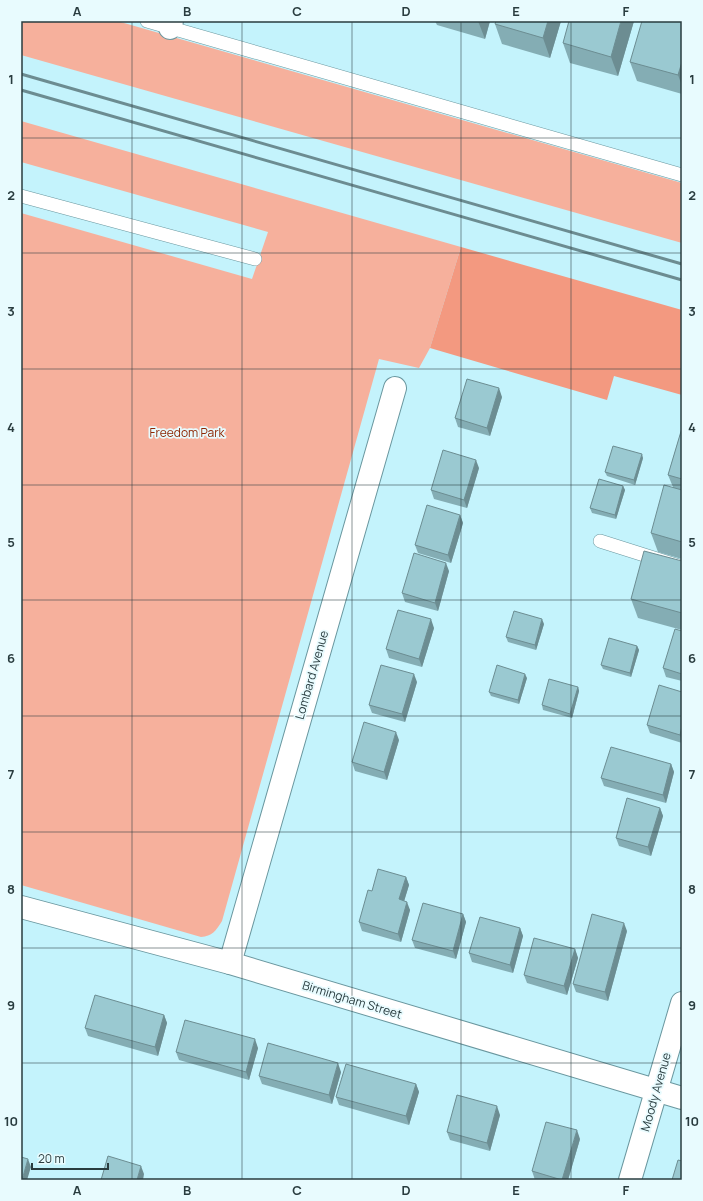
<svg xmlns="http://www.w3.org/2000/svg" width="703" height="1201" viewBox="0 0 703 1201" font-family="Manrope,sans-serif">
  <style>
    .green { fill: #f6b09c }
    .forest { fill: #f39980 }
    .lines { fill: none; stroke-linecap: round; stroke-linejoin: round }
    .lane-casing { stroke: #6a979f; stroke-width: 14 }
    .street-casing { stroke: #6a979f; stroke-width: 24 }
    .lane { stroke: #fff; stroke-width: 13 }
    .street { stroke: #fff; stroke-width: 22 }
    .rail { stroke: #6c8c91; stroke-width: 3 }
    .wall { fill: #84adb4 }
    .shaded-wall { fill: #6c8d92 }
    .building { fill: #9ac9d1; stroke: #6c8d92 }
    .grid { fill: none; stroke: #293c3f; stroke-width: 1; stroke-opacity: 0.55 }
    .labels { text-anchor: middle; stroke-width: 3.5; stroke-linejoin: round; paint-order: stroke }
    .park-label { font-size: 12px; fill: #8e2603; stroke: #e8fbfe }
    .street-label { font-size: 12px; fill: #293c3f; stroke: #e8fbfe }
    .neatline { fill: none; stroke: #293c3f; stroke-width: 1.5 }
    .grid-label { font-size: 13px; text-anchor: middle; font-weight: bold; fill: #293c3f }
  </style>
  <rect width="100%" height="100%" fill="#c4f3fc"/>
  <g class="green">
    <path d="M21 21H117L682 183V243L21 55Z"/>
    <path d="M21 121 461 247 430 348 419 368 379 359 222 921C216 931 212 936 201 937L21 885V213L252 279 268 232 21 162Z"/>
  </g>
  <path class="forest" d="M461 247 682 310V395L614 376 607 400 430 348Z"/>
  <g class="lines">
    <defs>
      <g id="lane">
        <path d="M147 21 682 175"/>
        <path d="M21 196 255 259"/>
        <path d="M600 541 682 567"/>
      </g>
      <g id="street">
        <path d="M170 28 172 21"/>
        <path d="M21 907 230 963 682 1098"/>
        <path d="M230 963 395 388"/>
        <path d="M630 1180 682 1003"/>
      </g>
    </defs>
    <use href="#lane" class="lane-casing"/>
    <use href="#street" class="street-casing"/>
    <use href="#lane" class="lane"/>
    <use href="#street" class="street"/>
    <g class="rail">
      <path d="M21 74 682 264"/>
      <path d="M21 90 682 280"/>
    </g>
  </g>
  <g class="wall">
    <path d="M435 21H490L485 39 437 25Z"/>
    <path d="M561 21 550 58 502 44 495 24Z"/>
    <path d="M634 21 618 76 570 63 563 43Z"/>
    <path d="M682 21V94L637 81 630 62Z"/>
    <path d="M502 397 490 436 458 427 455 418Z"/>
    <path d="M682 428V559L658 552 651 533 673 487 668 475Z"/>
    <path d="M643 458 635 485 607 476 605 472Z"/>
    <path d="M479 468 467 508 434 499 431 490Z"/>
    <path d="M623 486 625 490 616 519 592 513 590 508Z"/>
    <path d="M460 515 463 523 451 563 418 553 415 545Z"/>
    <path d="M682 561V630L638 618 631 599Z"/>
    <path d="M449 571 438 611 405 602 402 593Z"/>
    <path d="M544 624 536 650 508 642 506 637Z"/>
    <path d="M434 628 422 667 389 658 386 649Z"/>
    <path d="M682 631V681L666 677 663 668Z"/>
    <path d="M637 646 639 650 631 677 603 669 601 665Z"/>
    <path d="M527 678 519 704 491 696 489 692Z"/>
    <path d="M417 682 405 722 372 713 369 705Z"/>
    <path d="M578 687 579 691 572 718 543 710 542 705Z"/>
    <path d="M682 692V743L650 733 647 725Z"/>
    <path d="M399 740 387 780 355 771 352 762Z"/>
    <path d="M671 764 674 772 666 803 604 786 601 778Z"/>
    <path d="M660 808 663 816 651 856 619 846 616 838Z"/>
    <path d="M406 877 409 885 404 901 410 910 401 942 362 931 359 922 372 891Z"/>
    <path d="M463 914 466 922 456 959 415 948 412 940Z"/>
    <path d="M520 928 523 936 513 973 472 962 469 953Z"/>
    <path d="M627 931 608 1001 576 992 573 984Z"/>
    <path d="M575 949 578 958 567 995 527 983 524 975Z"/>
    <path d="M164 1015 167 1023 158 1056 88 1036 85 1028Z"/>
    <path d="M258 1048 249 1080 179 1060 176 1052Z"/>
    <path d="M341 1072 332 1104 262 1084 259 1076Z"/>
    <path d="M416 1084 419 1092 409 1125 339 1105 336 1097Z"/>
    <path d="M500 1115 490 1151 450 1140 447 1132Z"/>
    <path d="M580 1139 568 1180H535L532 1171Z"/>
  </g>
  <g class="shaded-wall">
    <path d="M478 21H490L485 39Z"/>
    <path d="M548 21H561L550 58 543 38Z"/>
    <path d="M621 21H634L618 76 611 57Z"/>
    <path d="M682 62V86L678 75Z"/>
    <path d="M499 388 502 397 490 436 487 428Z"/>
    <path d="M642 454 643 458 635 485 634 480Z"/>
    <path d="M476 460 479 468 467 508 464 500Z"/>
    <path d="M623 486 625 490 616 519 615 515Z"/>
    <path d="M460 515 463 523 451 563 448 555Z"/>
    <path d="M446 563 449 571 438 611 435 603Z"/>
    <path d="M431 619 434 628 422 667 419 659Z"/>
    <path d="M542 619 544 624 536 650 535 645Z"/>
    <path d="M637 646 639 650 631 677 630 673Z"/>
    <path d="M414 674 417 682 405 722 402 714Z"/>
    <path d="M525 674 527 678 519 704 518 700Z"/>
    <path d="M578 687 579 691 572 718 570 714Z"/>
    <path d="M682 726V741L680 735Z"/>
    <path d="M396 732 399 740 387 780 384 772Z"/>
    <path d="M671 764 674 772 666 803 663 795Z"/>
    <path d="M660 808 663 816 651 856 648 847Z"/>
    <path d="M406 877 409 885 402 908 399 899Z"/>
    <path d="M407 902 410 910 401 942 398 934Z"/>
    <path d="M463 914 466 922 456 959 453 951Z"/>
    <path d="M624 923 627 931 608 1001 605 992Z"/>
    <path d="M520 928 523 936 513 973 510 965Z"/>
    <path d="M575 949 578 958 567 995 564 986Z"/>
    <path d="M164 1015 167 1023 158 1056 155 1047Z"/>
    <path d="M255 1039 258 1048 249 1080 246 1072Z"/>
    <path d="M338 1063 341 1072 332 1104 329 1095Z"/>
    <path d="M416 1084 419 1092 409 1125 406 1116Z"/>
    <path d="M497 1106 500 1115 490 1151 487 1143Z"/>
    <path d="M577 1130 580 1139 568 1180H562Z"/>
    <path d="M28 1159 31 1167 27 1180H22Z"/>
    <path d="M141 1166 144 1174 143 1180H137Z"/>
  </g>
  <g class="building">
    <path d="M496 21H548L543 38 495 24Z"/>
    <path d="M569 21H621L611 57 563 43Z"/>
    <path d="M642 21H682V62L678 75 630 62Z"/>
    <path d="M467 379 499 388 487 428 455 418Z"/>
    <path d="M682 428V479L668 475Z"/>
    <path d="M613 446 642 454 634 480 605 472Z"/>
    <path d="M443 450 476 460 464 500 431 490Z"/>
    <path d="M599 479 623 486 615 515 590 508Z"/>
    <path d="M664 485 682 490V542L651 533Z"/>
    <path d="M427 505 460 515 448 555 415 545Z"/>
    <path d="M644 551 682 561V613L631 599Z"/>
    <path d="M414 553 446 563 435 603 402 593Z"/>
    <path d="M398 610 431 619 419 659 386 649Z"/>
    <path d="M514 611 542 619 535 645 506 637Z"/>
    <path d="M675 629 682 631V674L663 668Z"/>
    <path d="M609 638 637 646 630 673 601 665Z"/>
    <path d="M381 665 414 674 402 714 369 705Z"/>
    <path d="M497 665 525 674 518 700 489 692Z"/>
    <path d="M549 679 578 687 570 714 542 705Z"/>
    <path d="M659 685 682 692V726L680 735 647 725Z"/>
    <path d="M364 722 396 732 384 772 352 762Z"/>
    <path d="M611 747 671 764 663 795 601 778Z"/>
    <path d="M627 798 660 808 648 847 616 838Z"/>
    <path d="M378 869 406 877 399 899 407 902 398 934 359 922 368 890 372 891Z"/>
    <path d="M423 903 463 914 453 951 412 940Z"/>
    <path d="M592 914 624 923 605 992 573 984Z"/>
    <path d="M480 917 520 928 510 965 469 953Z"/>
    <path d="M534 938 575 949 564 986 524 975Z"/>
    <path d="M95 995 164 1015 155 1047 85 1028Z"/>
    <path d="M185 1020 255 1039 246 1072 176 1052Z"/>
    <path d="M268 1043 338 1063 329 1095 259 1076Z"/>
    <path d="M346 1064 416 1084 406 1116 336 1097Z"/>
    <path d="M457 1095 497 1106 487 1143 447 1132Z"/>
    <path d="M546 1122 577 1130 562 1180 532 1171Z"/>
    <path d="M108 1156 141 1166 137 1180H101Z"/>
    <path d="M21 1157 28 1159 22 1180H21Z"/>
    <path d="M678 1160 682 1161V1180H672Z"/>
  </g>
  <path class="grid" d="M132 21V1180M242 21V1180M352 21V1180M461 21V1180M571 21V1180M21 138H682M21 253H682M21 369H682M21 485H682M21 600H682M21 716H682M21 832H682M21 948H682M21 1063H682"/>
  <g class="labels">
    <g class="park-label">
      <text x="187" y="437">Freedom Park</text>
    </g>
    <g class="street-label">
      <text transform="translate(312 675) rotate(-74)" y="4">Lombard Avenue</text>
      <text transform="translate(352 1000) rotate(17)" y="4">Birmingham Street</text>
      <text transform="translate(656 1092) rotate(-74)" y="4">Moody Avenue</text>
    </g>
  </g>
  <rect width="703" height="1201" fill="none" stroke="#e8fbfe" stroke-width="44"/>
  <path d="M32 1163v6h76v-6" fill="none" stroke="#293c3f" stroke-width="2"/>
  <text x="38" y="1163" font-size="12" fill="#293c3f" stroke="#e8fbfe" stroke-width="3" paint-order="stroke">20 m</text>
  <rect x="22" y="22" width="659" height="1157" class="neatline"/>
  <g class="grid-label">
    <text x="77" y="16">A</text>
    <text x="187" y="16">B</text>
    <text x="297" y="16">C</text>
    <text x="406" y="16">D</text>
    <text x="516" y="16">E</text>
    <text x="626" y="16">F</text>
    <text x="11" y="84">1</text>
    <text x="692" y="84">1</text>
    <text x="11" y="200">2</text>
    <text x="692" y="200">2</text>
    <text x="11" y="316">3</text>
    <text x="692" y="316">3</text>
    <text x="11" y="432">4</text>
    <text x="692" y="432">4</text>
    <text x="11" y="547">5</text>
    <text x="692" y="547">5</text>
    <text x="11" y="663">6</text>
    <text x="692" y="663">6</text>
    <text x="11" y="779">7</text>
    <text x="692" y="779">7</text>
    <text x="11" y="894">8</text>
    <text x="692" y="894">8</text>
    <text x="11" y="1010">9</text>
    <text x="692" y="1010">9</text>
    <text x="11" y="1126">10</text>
    <text x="692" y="1126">10</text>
    <text x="77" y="1195">A</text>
    <text x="187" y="1195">B</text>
    <text x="297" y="1195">C</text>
    <text x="406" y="1195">D</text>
    <text x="516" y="1195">E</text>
    <text x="626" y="1195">F</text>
  </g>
</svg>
